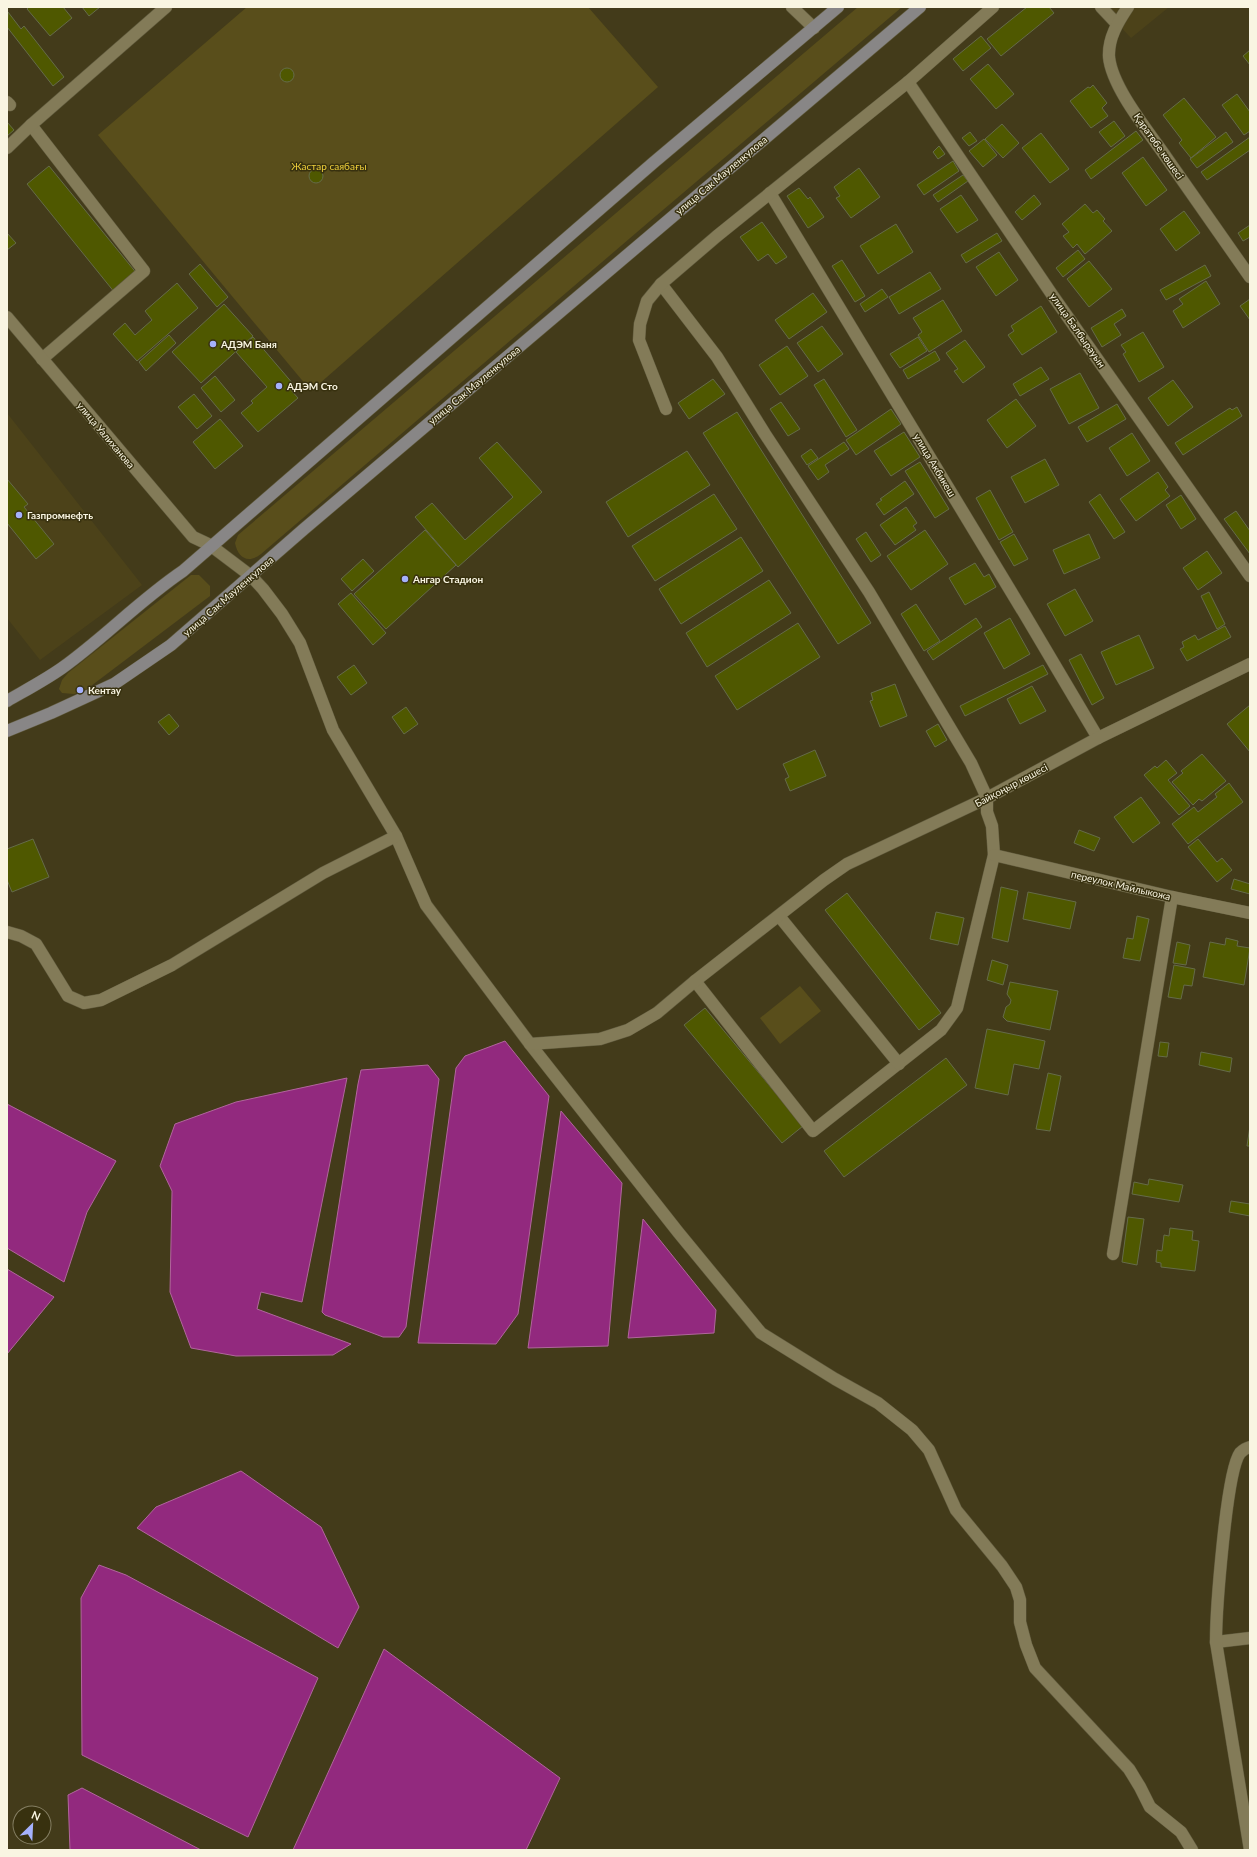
<svg xmlns="http://www.w3.org/2000/svg" width="1257" height="1857" viewBox="0 0 1257 1857" font-family="Lato,sans-serif">
  <style>
    .built { fill: #4c4219 }
    .green { fill: #594e1b }
    .water { fill: #92297e; stroke: #b1669c }
    .building { fill: #4f5800; stroke: #656b49 }
    .lines { fill: none; stroke-linecap: round; stroke-linejoin: round }
    .minor-casing { stroke: #5f593c; stroke-width: 13 }
    .tertiary-casing { stroke: #5f593c; stroke-width: 13 }
    .secondary-casing { stroke: #5f593c; stroke-width: 13 }
    .minor { stroke: #837b58; stroke-width: 12 }
    .tertiary { stroke: #837b58; stroke-width: 12 }
    .secondary { stroke: #888686; stroke-width: 12 }
    .poi-dot { fill: #a5b1fc; stroke: #38310f; stroke-width: 1.5 }
    .labels { text-anchor: middle; stroke-width: 3; stroke-linejoin: round; paint-order: stroke }
    .street-label { font-size: 10px; fill: #f9f5e2; stroke: #38310f }
    .park-label { font-size: 10px; fill: #eecf3b; stroke: #38310f }
    .poi-label { font-size: 10px; font-weight: bold; fill: #f9f5e2; stroke: #38310f; text-anchor: start }
  </style>
  <rect width="100%" height="100%" fill="#433b1a"/>
  <g class="built">
    <path d="M1102 7H1169L1131 38Z"/>
    <path d="M7 413 142 585 40 660 7 618Z"/>
  </g>
  <g class="green">
    <path d="M247 7H588L658 87 311 391 98 135Z"/>
    <path d="M858 7H902L650 221 261 554C248 564 238 558 235 543L238 535Z"/>
    <path d="M191 575H199L210 586V596L87 689 74 694 62 693 59 689 62 680 68 673Z"/>
    <path d="M800 986 821 1011 780 1044 760 1018Z"/>
  </g>
  <g class="water">
    <path d="M505 1041 549 1096 518 1314 496 1344 418 1343 456 1068 465 1056Z"/>
    <path d="M428 1065 439 1079 406 1327 399 1337H383L325 1315 322 1312 358 1084 361 1070Z"/>
    <path d="M347 1078 302 1302 261 1292 257 1309 351 1344 333 1355 236 1356 191 1348 170 1292 172 1191 160 1166 175 1124 236 1102Z"/>
    <path d="M7 1104 116 1161 87 1212 64 1282 7 1248Z"/>
    <path d="M561 1111 622 1183 608 1346 528 1348Z"/>
    <path d="M643 1219 716 1310 714 1333 628 1338Z"/>
    <path d="M7 1269 54 1297 7 1354Z"/>
    <path d="M241 1471 321 1527 359 1607 338 1648 137 1528 156 1507Z"/>
    <path d="M99 1565 126 1575 318 1678 248 1837 82 1755 81 1598Z"/>
    <path d="M384 1649 560 1778 526 1850H293Z"/>
    <path d="M82 1788 201 1850H70L68 1795Z"/>
  </g>
  <g class="building">
    <path d="M29 7H63L72 18 50 36 27 9Z"/>
    <path d="M82 7H100L89 16Z"/>
    <path d="M1027 7H1049L1054 13 1001 56 987 39Z"/>
    <path d="M8 12 21 29 24 26 64 77 53 86 7 27Z"/>
    <path d="M981 36 991 48 963 71 953 59Z"/>
    <path d="M1250 50V65L1243 56Z"/>
    <path d="M988 64 1014 94 996 109 970 79Z"/>
    <circle cx="287" cy="75" r="7"/>
    <path d="M1093 85 1107 103 1102 108 1108 116 1091 128 1070 101 1088 87 1090 88Z"/>
    <path d="M1237 94 1250 112V131L1244 135 1222 105Z"/>
    <path d="M1184 98 1216 137 1191 158 1179 143 1182 140 1163 115Z"/>
    <path d="M1114 121 1125 136 1111 147 1099 132Z"/>
    <path d="M7 122 14 130 7 136Z"/>
    <path d="M1002 124 1019 143 1003 158 985 139Z"/>
    <path d="M1136 131 1143 140 1091 179 1085 170Z"/>
    <path d="M970 132 977 141 969 146 962 138Z"/>
    <path d="M1226 132 1233 142 1197 168 1190 159Z"/>
    <path d="M1041 133 1069 169 1050 183 1022 148Z"/>
    <path d="M1250 137V150L1207 180 1201 172Z"/>
    <path d="M984 139 997 155 983 167 969 151Z"/>
    <path d="M939 146 945 154 938 159 933 152Z"/>
    <path d="M1143 157 1167 190 1146 206 1122 173Z"/>
    <path d="M953 161 959 171 924 195 917 185Z"/>
    <path d="M49 166 138 275 115 293 27 184Z"/>
    <path d="M859 168 880 197 851 218 836 198 840 196 834 187Z"/>
    <circle cx="316" cy="176" r="7"/>
    <path d="M963 175 968 181 938 202 933 195Z"/>
    <path d="M799 188 808 199 810 197 824 217 808 228 787 196Z"/>
    <path d="M961 195 978 220 957 233 940 209Z"/>
    <path d="M1034 195 1041 204 1022 220 1015 212Z"/>
    <path d="M1085 204 1093 213 1097 210 1105 219 1103 221 1112 231 1085 254 1077 244 1073 248 1063 236 1069 232 1062 224Z"/>
    <path d="M1184 211 1200 233 1176 251 1160 229Z"/>
    <path d="M762 222 787 257 776 264 768 254 758 261 740 237Z"/>
    <path d="M896 224 913 252 878 274 860 246Z"/>
    <path d="M1250 225V237L1243 241 1238 233Z"/>
    <path d="M7 233 16 243 7 250Z"/>
    <path d="M997 233 1002 241 966 263 961 255Z"/>
    <path d="M1078 250 1085 259 1063 277 1056 268Z"/>
    <path d="M999 252 1018 280 996 296 976 267Z"/>
    <path d="M842 260 865 296 855 302 832 266Z"/>
    <path d="M1089 261 1112 289 1089 307 1067 279Z"/>
    <path d="M200 264 228 297 217 307 189 274Z"/>
    <path d="M1205 265 1211 276 1166 300 1160 290Z"/>
    <path d="M930 272 941 289 899 314 889 297Z"/>
    <path d="M1206 281 1220 304 1183 328 1173 311 1183 304 1179 299Z"/>
    <path d="M177 283 198 308 137 361 113 334 125 323 135 335 152 320 145 311Z"/>
    <path d="M882 289 888 297 865 312 860 304Z"/>
    <path d="M813 293 827 312 789 339 775 320Z"/>
    <path d="M1250 299V320L1240 306Z"/>
    <path d="M943 300 962 331 929 352 918 335 922 332 913 318Z"/>
    <path d="M224 304 253 336 201 383 172 352Z"/>
    <path d="M1041 306 1057 332 1022 355 1008 335 1014 331 1011 326Z"/>
    <path d="M1122 309 1126 316 1114 324 1121 335 1102 347 1091 328Z"/>
    <path d="M822 326 843 354 818 372 797 343Z"/>
    <path d="M1143 332 1164 367 1139 382 1123 354 1126 352 1121 345Z"/>
    <path d="M169 335 176 343 146 371 139 362Z"/>
    <path d="M253 337 294 385 290 389 298 398 258 432 241 413 253 403 251 401 267 387 236 352Z"/>
    <path d="M918 337 927 351 900 368 890 354Z"/>
    <path d="M965 340 985 367 963 383 954 371 958 369 946 353Z"/>
    <path d="M787 346 808 376 780 395 759 365Z"/>
    <path d="M935 351 940 360 908 379 903 370Z"/>
    <path d="M1041 367 1049 379 1020 396 1013 384Z"/>
    <path d="M1080 373 1099 408 1069 424 1050 389Z"/>
    <path d="M215 376 235 400 221 412 201 388Z"/>
    <path d="M713 379 725 394 689 419 678 403Z"/>
    <path d="M824 379 857 430 846 437 814 385Z"/>
    <path d="M1173 380 1193 407 1168 426 1148 398Z"/>
    <path d="M194 394 212 416 197 429 178 407Z"/>
    <path d="M1016 399 1036 426 1007 448 987 420Z"/>
    <path d="M781 402 800 429 788 436 770 409Z"/>
    <path d="M1117 404 1126 419 1087 442 1078 427Z"/>
    <path d="M1237 407 1242 416 1183 455 1175 443 1230 408 1232 410Z"/>
    <path d="M891 409 901 424 856 455 846 440Z"/>
    <path d="M737 412 871 623 838 644 703 433Z"/>
    <path d="M220 419 243 446 215 469 193 442Z"/>
    <path d="M904 432 920 457 891 476 874 451Z"/>
    <path d="M1132 433 1150 461 1127 476 1109 448Z"/>
    <path d="M497 442 542 492 458 567 415 517 432 503 465 540 513 497 479 458Z"/>
    <path d="M844 442 849 449 825 465 829 472 818 480 808 466Z"/>
    <path d="M811 449 818 458 807 465 801 456Z"/>
    <path d="M687 451 710 485 628 537 606 502Z"/>
    <path d="M1045 459 1059 485 1025 503 1011 477Z"/>
    <path d="M920 462 949 509 935 518 905 471Z"/>
    <path d="M1158 472 1168 487 1165 490 1170 496 1136 521 1120 499Z"/>
    <path d="M7 479 28 504 24 507 54 544 36 559 7 523Z"/>
    <path d="M905 481 914 494 884 515 876 504 882 500 880 499Z"/>
    <path d="M990 490 1013 532 999 540 976 498Z"/>
    <path d="M714 494 737 529 655 581 632 546Z"/>
    <path d="M1100 494 1125 532 1114 539 1089 502Z"/>
    <path d="M1181 495 1196 519 1181 529 1166 505Z"/>
    <path d="M906 507 917 523 913 526 916 530 895 545 880 525Z"/>
    <path d="M1236 511 1250 531V554L1224 519Z"/>
    <path d="M425 530 456 565 386 629 354 594Z"/>
    <path d="M925 530 948 564 911 590 887 556Z"/>
    <path d="M866 532 881 555 871 562 856 539Z"/>
    <path d="M1014 534 1028 559 1014 566 1000 542Z"/>
    <path d="M1089 534 1100 558 1064 574 1053 550Z"/>
    <path d="M741 537 763 571 681 624 659 589Z"/>
    <path d="M1207 551 1222 573 1198 590 1183 568Z"/>
    <path d="M363 559 374 571 352 591 341 579Z"/>
    <path d="M975 563 984 577 989 574 996 587 965 605 949 578Z"/>
    <path d="M769 580 791 613 707 667 686 633Z"/>
    <path d="M1075 589 1093 621 1065 636 1047 604Z"/>
    <path d="M1209 592 1225 624 1217 629 1201 596Z"/>
    <path d="M351 593 386 633 373 645 338 604Z"/>
    <path d="M916 604 940 641 924 651 901 614Z"/>
    <path d="M976 618 982 627 933 660 927 651Z"/>
    <path d="M1010 618 1030 654 1004 669 984 633Z"/>
    <path d="M798 623 820 657 737 710 715 676Z"/>
    <path d="M1225 626 1231 637 1187 661 1180 649 1184 647 1182 642 1195 635 1198 640Z"/>
    <path d="M1139 635 1154 668 1116 685 1101 652Z"/>
    <path d="M1081 654 1104 698 1092 705 1069 660Z"/>
    <path d="M354 665 367 683 351 695 337 677Z"/>
    <path d="M1043 665 1048 674 965 716 960 706Z"/>
    <path d="M895 684 907 716 880 727 870 701 873 700 871 693Z"/>
    <path d="M1032 686 1046 711 1020 724 1007 699Z"/>
    <path d="M1250 705V752L1227 724Z"/>
    <path d="M406 707 418 724 404 734 392 717Z"/>
    <path d="M169 714 179 726 169 735 158 722Z"/>
    <path d="M938 724 947 740 935 747 926 731Z"/>
    <path d="M815 750 826 776 790 791 785 779 789 777 783 764Z"/>
    <path d="M1202 754 1226 781 1202 801 1199 799 1193 805 1172 782 1183 773 1181 771Z"/>
    <path d="M1166 760 1177 773 1168 780 1190 806 1179 815 1144 775 1155 766 1157 768Z"/>
    <path d="M1229 783 1243 802 1188 844 1172 824 1194 807 1198 812 1217 797 1215 794Z"/>
    <path d="M1141 797 1160 823 1133 843 1114 817Z"/>
    <path d="M1079 830 1100 838 1094 851 1074 843Z"/>
    <path d="M33 839 49 877 12 892 7 880V849Z"/>
    <path d="M1198 839 1217 862 1222 858 1232 870 1217 882 1188 847Z"/>
    <path d="M1234 879 1250 884V894L1231 889Z"/>
    <path d="M1001 887 1018 891 1008 942 992 938Z"/>
    <path d="M1028 892 1076 902 1070 929 1023 919Z"/>
    <path d="M847 893 941 1013 919 1030 825 910Z"/>
    <path d="M936 912 964 918 958 945 930 939Z"/>
    <path d="M1137 916 1149 919 1140 961 1123 958 1127 938 1133 939Z"/>
    <path d="M1226 938 1238 941 1237 946 1250 948 1244 985 1203 977 1210 942 1225 945Z"/>
    <path d="M1177 942 1190 945 1186 965 1173 963Z"/>
    <path d="M992 960 1008 965 1003 985 987 980Z"/>
    <path d="M1174 965 1195 969 1192 986 1184 985 1181 999 1168 997Z"/>
    <path d="M1010 982 1058 991 1050 1030 1007 1021 1003 1017 1006 1007 1010 1004 1011 1000 1007 994Z"/>
    <path d="M705 1008 803 1126 782 1143 684 1025Z"/>
    <path d="M987 1029 1045 1041 1039 1069 1014 1064 1008 1095 975 1088Z"/>
    <path d="M1160 1042 1169 1043 1167 1057 1158 1056Z"/>
    <path d="M1201 1052 1232 1058 1230 1072 1199 1065Z"/>
    <path d="M946 1058 967 1085 844 1177 824 1151Z"/>
    <path d="M1048 1073 1061 1076 1050 1131 1036 1129Z"/>
    <path d="M1250 1126V1146H1247Z"/>
    <path d="M1149 1179 1183 1185 1179 1202 1132 1194 1134 1182 1148 1185Z"/>
    <path d="M1231 1201 1250 1204V1216L1229 1212Z"/>
    <path d="M1128 1217 1144 1219 1137 1265 1122 1262Z"/>
    <path d="M1170 1228 1193 1231 1192 1240 1199 1241 1195 1271 1161 1267V1263L1156 1262 1157 1250 1162 1251 1164 1235 1169 1236Z"/>
  </g>
  <g class="lines">
    <defs>
      <g id="minor">
        <path d="M792 7 814 28"/>
        <path d="M1101 7 1117 24"/>
        <path d="M1128 7C1118 22 1108 38 1109 57 1112 88 1149 132 1166 157 1194 197 1222 237 1250 277"/>
        <path d="M908 82 1053 296 1250 576"/>
        <path d="M7 102 10 105"/>
        <path d="M31 125 144 271 42 359"/>
        <path d="M7 148 31 125 166 7"/>
        <path d="M770 193 1024 613 1098 738"/>
        <path d="M661 284 717 357 765 434 869 592 971 763 987 798V812L992 826 994 855 957 1008 941 1030 813 1131 695 981"/>
        <path d="M7 317 193 537 210 545"/>
        <path d="M666 409 639 340 640 324 647 301 661 284 717 236 908 82 993 7"/>
        <path d="M251 576 263 589 282 614 300 643 333 730 396 836 426 905 530 1044 678 1232 761 1333 835 1379 878 1403 912 1430 929 1450 956 1510 1002 1566 1016 1587 1020 1600V1622L1026 1645 1035 1668 1129 1769 1140 1787 1150 1807 1181 1832 1192 1850"/>
        <path d="M994 855 1172 897 1250 913"/>
        <path d="M779 916 899 1064"/>
        <path d="M7 932 21 936 36 944 68 996 84 1003 101 1000 172 965 323 873 396 836"/>
        <path d="M530 1044 600 1039 628 1030 657 1013 695 981 824 880 847 864 987 798 1098 738 1250 664"/>
        <path d="M1113 1254 1172 897"/>
        <path d="M1216 1642 1250 1638"/>
        <path d="M1250 1850 1216 1642C1216 1613 1226 1472 1240 1453 1243 1450 1246 1448 1250 1447"/>
      </g>
      <path id="tertiary" d="M210 545 251 576"/>
      <g id="secondary">
        <path d="M7 701C26 690 45 680 62 668 104 638 140 600 183 571L653 163 838 7"/>
        <path d="M7 731 51 713 114 684 171 645 304 529 920 7"/>
      </g>
    </defs>
    <use href="#minor" class="minor-casing"/>
    <use href="#tertiary" class="tertiary-casing"/>
    <use href="#secondary" class="secondary-casing"/>
    <use href="#minor" class="minor"/>
    <use href="#tertiary" class="tertiary"/>
    <use href="#secondary" class="secondary"/>
  </g>
  <g class="poi-dot">
    <circle cx="213" cy="344" r="4"/>
    <circle cx="279" cy="386" r="4"/>
    <circle cx="19" cy="515" r="4"/>
    <circle cx="405" cy="579" r="4"/>
    <circle cx="80" cy="690" r="4"/>
  </g>
  <g class="labels">
    <g class="street-label">
      <text transform="translate(1159 146) rotate(55)" y="4">Қаратөбе көшесі</text>
      <text transform="translate(721 175) rotate(-40)" y="4">улица Сак Мауленкулова</text>
      <text transform="translate(1078 330) rotate(55)" y="4">улица Балбырауын</text>
      <text transform="translate(474 385) rotate(-40)" y="4">улица Сак Мауленкулова</text>
      <text transform="translate(106 435) rotate(50)" y="4">улица Уалиханова</text>
      <text transform="translate(935 465) rotate(59)" y="4">улица Акбикеш</text>
      <text transform="translate(228 596) rotate(-41)" y="4">улица Сак Мауленкулова</text>
      <text transform="translate(1011 785) rotate(-28)" y="4">Байқоңыр көшесі</text>
      <text transform="translate(1121 885) rotate(13)" y="4">переулок Майлыкожа</text>
    </g>
    <g class="park-label">
      <text x="329" y="170">Жастар саябағы</text>
    </g>
    <g class="poi-label">
      <text x="221" y="348">АДЭМ Баня</text>
      <text x="287" y="390">АДЭМ Сто</text>
      <text x="27" y="519">Газпромнефть</text>
      <text x="413" y="583">Ангар Стадион</text>
      <text x="88" y="694">Кентау</text>
    </g>
  </g>
  <rect width="1257" height="1857" fill="none" stroke="#f9f5e2" stroke-width="16"/>
  <g transform="translate(32 1825) rotate(24)"><circle r="19" fill="#38310f" stroke="#857f63"/>
  <path d="M0-3L7 15L0 10L-7 15Z" fill="#a5b1fc"/>
  <text y="-6" font-size="11" font-weight="bold" text-anchor="middle" fill="#f9f5e2">N</text>
  </g>
</svg>
